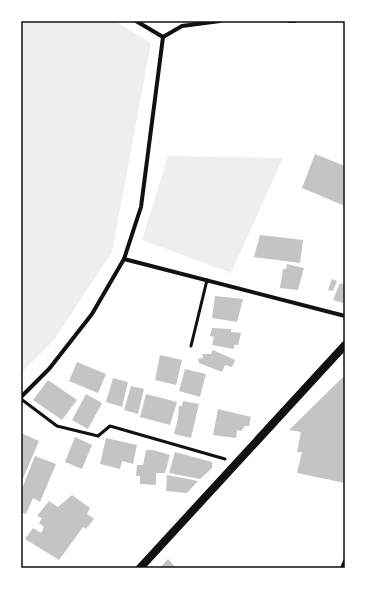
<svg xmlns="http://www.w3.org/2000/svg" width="366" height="589" viewBox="0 0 366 589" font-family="Jost,sans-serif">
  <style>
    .green { fill: #eee }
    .building { fill: #c4c4c4 }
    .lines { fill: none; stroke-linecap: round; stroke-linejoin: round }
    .service { stroke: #111; stroke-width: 3 }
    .minor { stroke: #111; stroke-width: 4 }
    .secondary { stroke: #111; stroke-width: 8 }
    .neatline { fill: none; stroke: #111; stroke-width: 1.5 }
  </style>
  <rect width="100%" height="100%" fill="#fff"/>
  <g class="green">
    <path d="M21 21H115L151 43 112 252 54 340 21 373Z"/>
    <path d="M168 156 283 158 231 273 142 240Z"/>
  </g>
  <g class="building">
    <path d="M315 154 345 166V206L302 188Z"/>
    <path d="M260 235 303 240 300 263 254 257Z"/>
    <path d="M287 264 304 268 298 290 280 288 283 269H286Z"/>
    <path d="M332 279 337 281 333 291 328 290Z"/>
    <path d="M340 283 345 285 343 303 333 300Z"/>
    <path d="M215 296 243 299 237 322 212 318Z"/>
    <path d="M212 328 231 329V332L241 333 238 345H234V349L212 345 214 337 210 336Z"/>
    <path d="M213 350 235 360 232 367 225 365 222 372 199 363 198 359 203 358 202 354H211Z"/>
    <path d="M160 355 182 360 176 385 155 380Z"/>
    <path d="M77 362 106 374 98 393 69 381Z"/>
    <path d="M185 369 206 374 200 397 179 391Z"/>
    <path d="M345 375V483L297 473 302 452H297L301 432 289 430Z"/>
    <path d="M113 378 128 382 122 407 106 402Z"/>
    <path d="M48 380 77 400 62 420 33 400Z"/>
    <path d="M131 386 144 389 138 414 124 410Z"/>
    <path d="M86 394 102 403 88 429 72 420Z"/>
    <path d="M146 394 177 402 170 425 140 417Z"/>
    <path d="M183 401 199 404 191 438 174 434 178 418 179 406H182Z"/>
    <path d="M218 409 251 417 249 426H245L241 431 237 430 236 438 213 435Z"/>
    <path d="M21 433 39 441 21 483Z"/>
    <path d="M75 437 92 445 82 469 65 462Z"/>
    <path d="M106 438 137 445 133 464 122 461 120 469 100 464Z"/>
    <path d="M146 450H153L170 455 165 473H156V485L140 484V476H136L137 465H143Z"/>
    <path d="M175 452 212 462V468L200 479 169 473Z"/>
    <path d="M35 456 56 464 40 502 33 498 26 514 21 512V491Z"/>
    <path d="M167 475 198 481 187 493 166 491Z"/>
    <path d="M72 495 90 508 87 514 94 519 86 529 83 527 59 560 25 539 33 528 41 533 44 527 39 523 42 518 37 516 49 501 58 507Z"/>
    <path d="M168 559 176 568H160Z"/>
  </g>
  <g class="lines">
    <g class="service">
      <path d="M191 346 207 280"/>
      <path d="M21 399 57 426 98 436 110 426 225 459"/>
    </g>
    <g class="minor">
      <path d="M136 21 163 37"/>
      <path d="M289 21H294"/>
      <path d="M163 37 182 26 220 21"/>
      <path d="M124 259 345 316"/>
      <path d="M21 397 49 369 92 314 124 259 141 207 163 37"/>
      <path d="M342 568 345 561"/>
    </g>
    <path class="secondary" d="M140 568 345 345"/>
  </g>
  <rect width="366" height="589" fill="none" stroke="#ffffff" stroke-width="44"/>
  <rect x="22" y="22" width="322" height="545" class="neatline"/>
</svg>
